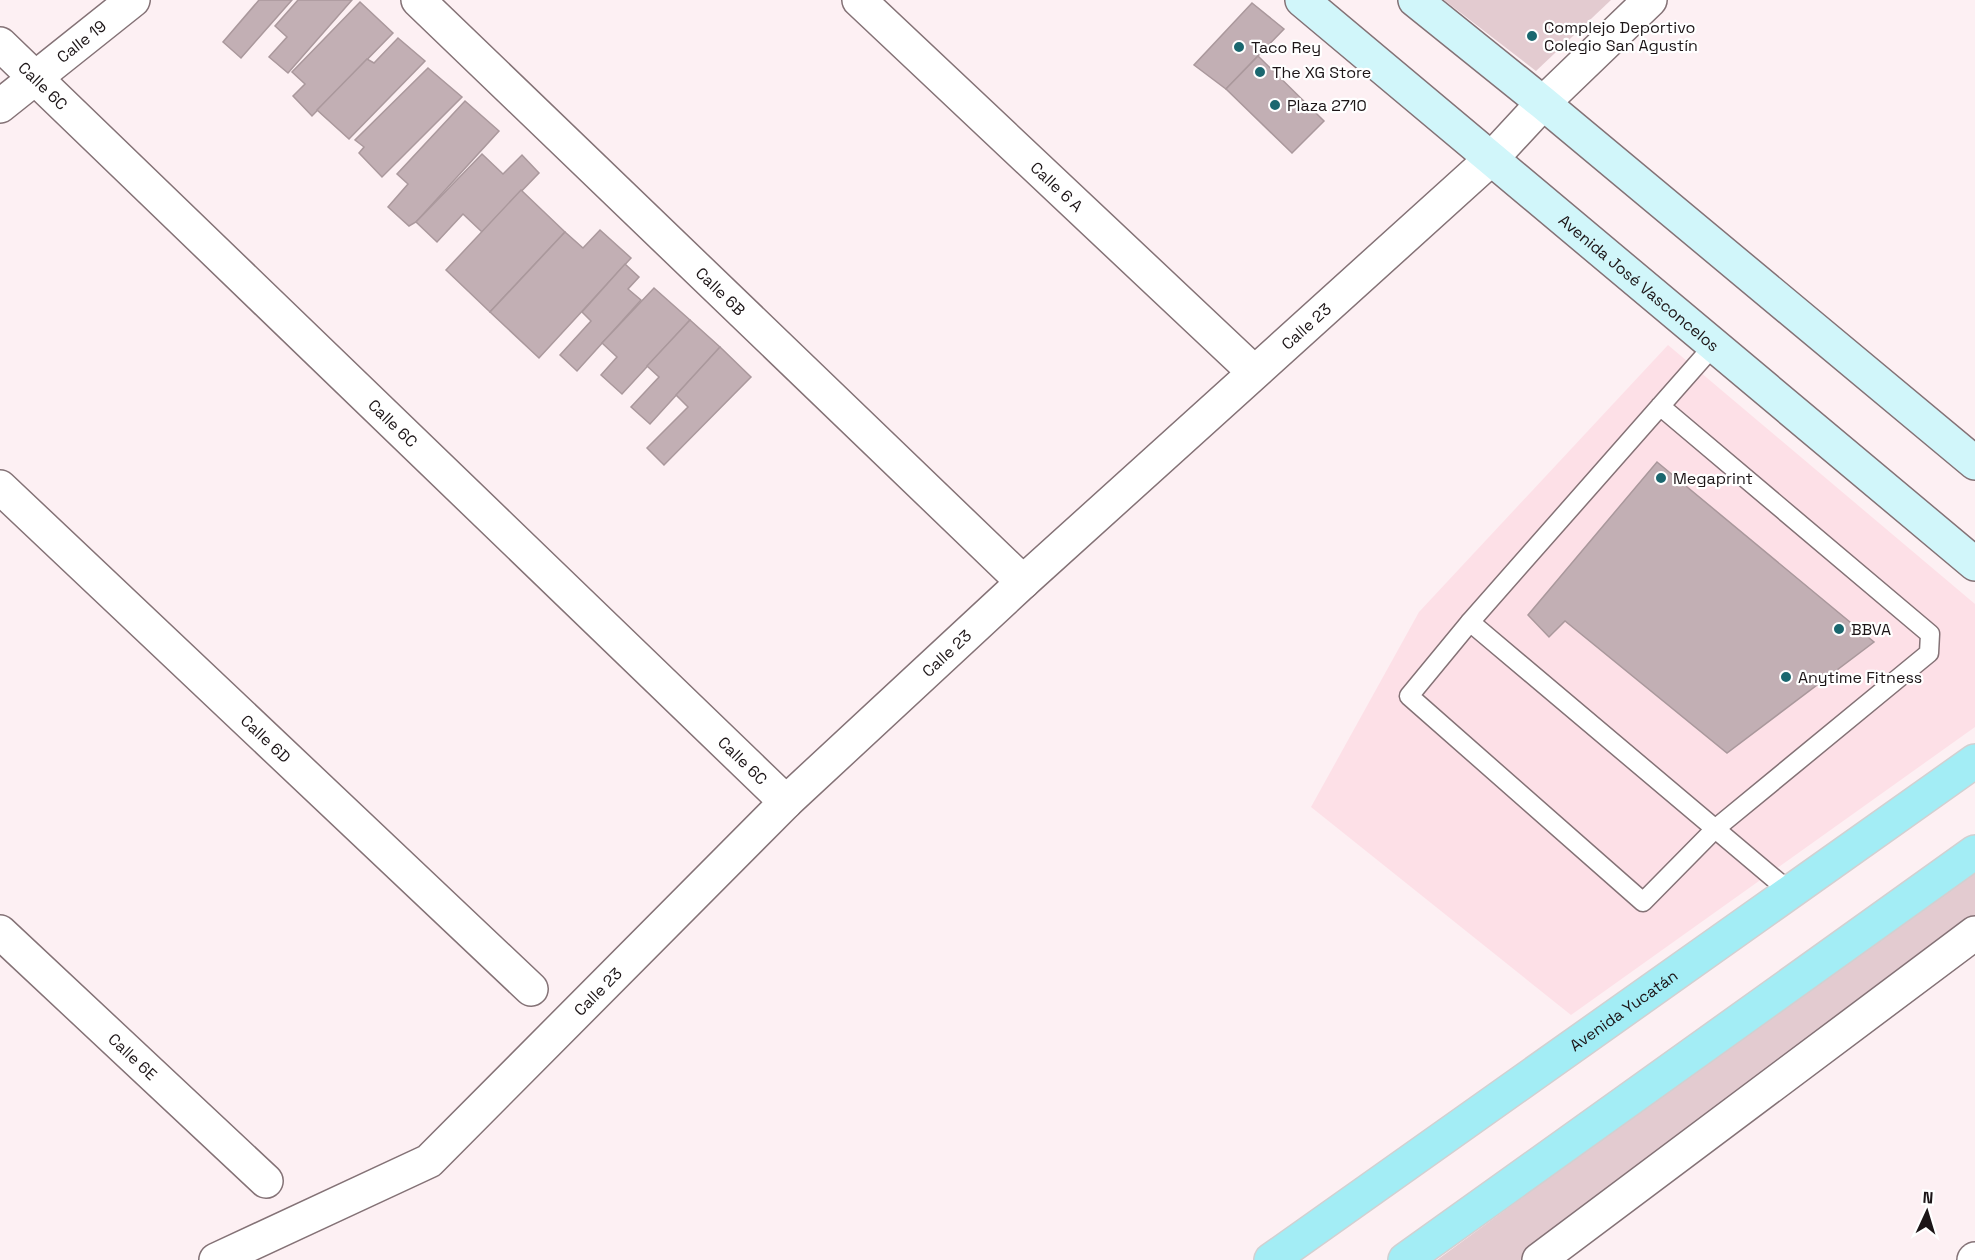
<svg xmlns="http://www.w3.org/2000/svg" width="1975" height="1260" viewBox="0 0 1975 1260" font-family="'Space Grotesk',sans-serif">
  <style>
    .built { fill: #fde0e7 }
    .green { fill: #e3cbd0 }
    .building { fill: #c2afb4; stroke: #aa989c; stroke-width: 1.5 }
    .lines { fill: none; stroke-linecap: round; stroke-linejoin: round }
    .lane-casing { stroke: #847276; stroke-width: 21 }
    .street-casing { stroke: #847276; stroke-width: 36 }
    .secondary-casing { stroke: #847276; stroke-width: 36 }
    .primary-casing { stroke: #d2d0d1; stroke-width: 36 }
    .lane { stroke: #fff; stroke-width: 18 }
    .street { stroke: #fff; stroke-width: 33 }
    .secondary { stroke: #d1f6fa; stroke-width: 33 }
    .primary { stroke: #a3edf5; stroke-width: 33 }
    .poi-dot { fill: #1a676f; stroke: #fff; stroke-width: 2 }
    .labels { text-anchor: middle; stroke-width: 4.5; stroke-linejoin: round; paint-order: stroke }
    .poi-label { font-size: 16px; fill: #1c1517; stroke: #fff; text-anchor: start }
    .street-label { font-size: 16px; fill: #1c1517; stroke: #fff }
  </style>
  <rect width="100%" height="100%" fill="#fdf0f3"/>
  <path class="built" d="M1668 345 1975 604V727L1571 1015 1311 807 1419 612Z"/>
  <g class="green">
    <path d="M1444 0H1611L1536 71Z"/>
    <path d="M1975 865V949L1552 1260H1437Z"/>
  </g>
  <g class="building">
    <path d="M259 0H292L241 58 223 42Z"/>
    <path d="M298 0H352L288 73 269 57 287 37 275 26Z"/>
    <path d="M360 2 393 33 312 116 293 96 305 84 292 72Z"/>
    <path d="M1252 3 1284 29 1226 89 1194 65Z"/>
    <path d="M398 38 425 61 349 139 317 110 367 59 374 63Z"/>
    <path d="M1258 56 1324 121 1292 153 1226 89Z"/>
    <path d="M428 68 462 97 382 177 359 153 364 147 355 140Z"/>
    <path d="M465 101 499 131 416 222 409 226 388 207 408 184 397 174Z"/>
    <path d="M482 154 503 174 522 155 539 173 482 232 463 214 437 242 416 222Z"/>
    <path d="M521 190 565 232 490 312 446 270Z"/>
    <path d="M600 230 631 258 539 358 490 312 565 232 583 248Z"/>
    <path d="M625 264 639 277 628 289 641 300 577 371 560 355 591 321 582 312Z"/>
    <path d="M654 288 690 320 622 394 601 375 617 357 602 343Z"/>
    <path d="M690 320 720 347 650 424 631 407 659 377 647 366Z"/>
    <path d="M720 347 751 377 664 465 647 448 688 407 676 395Z"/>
    <path d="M1657 462 1874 642 1727 753 1565 621 1549 637 1528 615Z"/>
  </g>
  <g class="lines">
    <defs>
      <g id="lane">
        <path d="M1660 406 1930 634 1929 653 1715 829 1643 902 1409 696 1470 622 1715 344"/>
        <path d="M1470 622 1789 891"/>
      </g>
      <g id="street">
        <path id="s1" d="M418 0 1023 582"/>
        <path id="s2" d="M859 0 1254 372"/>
        <path id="s3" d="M0 44 786 802"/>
        <path id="s4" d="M0 106 133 0"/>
        <path id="s5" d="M0 487 531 989"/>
        <path id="s6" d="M0 932 266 1181"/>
        <path id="s7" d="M216 1260 429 1161 786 802 1023 582 1492 158 1543 103 1650 0"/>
        <path d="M1539 1260 1975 933"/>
        <path d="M1974 1260 1975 1259"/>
      </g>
      <g id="secondary">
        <path id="s8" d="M1302 0 1975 564"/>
        <path d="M1415 0 1543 103 1975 463"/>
      </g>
      <g id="primary">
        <path id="s9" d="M1271 1260 1975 761"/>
        <path d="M1405 1260 1975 852"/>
      </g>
    </defs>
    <use href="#lane" class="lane-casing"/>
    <use href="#street" class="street-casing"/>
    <use href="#secondary" class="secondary-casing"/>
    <use href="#primary" class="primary-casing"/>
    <use href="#lane" class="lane"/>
    <use href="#street" class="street"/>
    <use href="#secondary" class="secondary"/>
    <use href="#primary" class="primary"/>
  </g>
  <g class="poi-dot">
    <circle cx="1532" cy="36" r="6"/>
    <circle cx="1239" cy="47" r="6"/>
    <circle cx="1260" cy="72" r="6"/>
    <circle cx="1275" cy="105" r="6"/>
    <circle cx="1661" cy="478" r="6"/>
    <circle cx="1839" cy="629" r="6"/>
    <circle cx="1786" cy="677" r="6"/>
  </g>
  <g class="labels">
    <g class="poi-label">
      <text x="1544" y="33">Complejo Deportivo<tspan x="1544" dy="18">Colegio San Agustín</tspan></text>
      <text x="1251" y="53">Taco Rey</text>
      <text x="1272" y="78">The XG Store</text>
      <text x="1287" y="111">Plaza 2710</text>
      <text x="1673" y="484">Megaprint</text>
      <text x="1851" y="635">BBVA</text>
      <text x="1798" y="683">Anytime Fitness</text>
    </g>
    <g class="street-label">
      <text dy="6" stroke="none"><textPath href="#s4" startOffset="104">Calle 19</textPath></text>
      <text dy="6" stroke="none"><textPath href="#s3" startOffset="60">Calle 6C</textPath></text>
      <text dy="6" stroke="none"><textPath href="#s2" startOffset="272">Calle 6 A</textPath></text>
      <text dy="6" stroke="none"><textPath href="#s8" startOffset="440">Avenida José Vasconcelos</textPath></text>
      <text dy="6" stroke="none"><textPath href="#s1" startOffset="420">Calle 6B</textPath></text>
      <text dy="6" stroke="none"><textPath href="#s7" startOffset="1446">Calle 23</textPath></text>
      <text dy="6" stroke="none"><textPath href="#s3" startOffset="546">Calle 6C</textPath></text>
      <text dy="6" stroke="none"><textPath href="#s7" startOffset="960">Calle 23</textPath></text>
      <text dy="6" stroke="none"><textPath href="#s5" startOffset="366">Calle 6D</textPath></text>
      <text dy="6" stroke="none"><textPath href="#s3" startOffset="1032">Calle 6C</textPath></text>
      <text dy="6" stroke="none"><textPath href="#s7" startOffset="474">Calle 23</textPath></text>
      <text dy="6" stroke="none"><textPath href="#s9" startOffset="432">Avenida Yucatán</textPath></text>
      <text dy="6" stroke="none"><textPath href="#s6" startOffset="182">Calle 6E</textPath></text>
    </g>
  </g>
  <g transform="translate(1927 1212) rotate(4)" stroke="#ffffff" stroke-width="4.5" paint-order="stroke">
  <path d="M0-4.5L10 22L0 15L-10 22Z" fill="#1c1517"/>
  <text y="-9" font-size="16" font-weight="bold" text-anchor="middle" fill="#1c1517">N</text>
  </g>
</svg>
